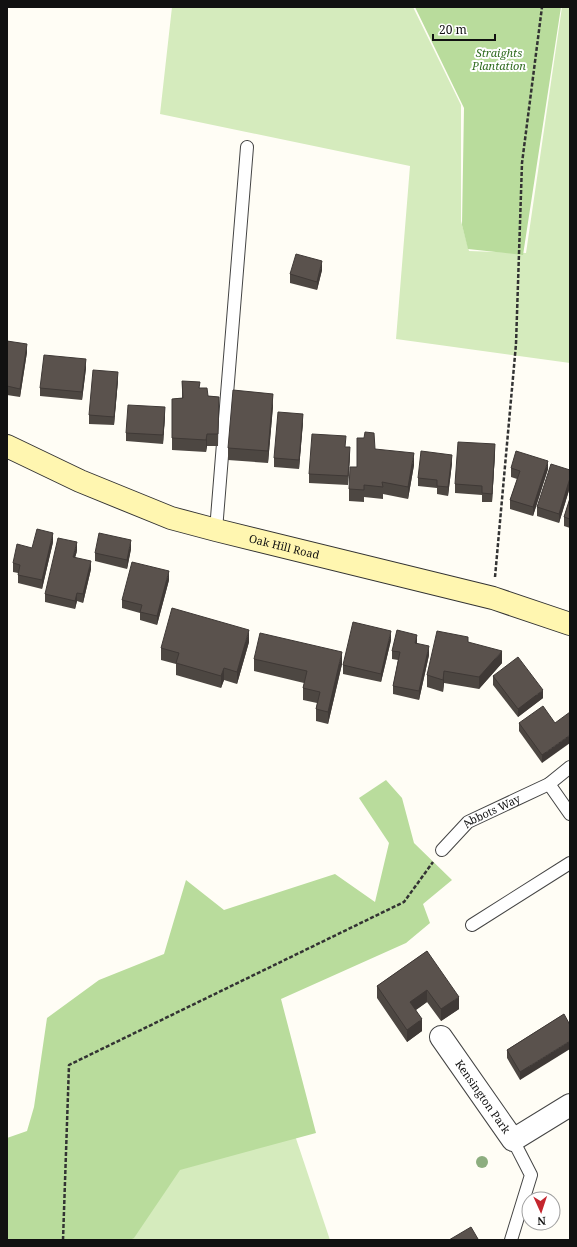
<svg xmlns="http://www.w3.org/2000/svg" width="577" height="1247" viewBox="0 0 577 1247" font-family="'Noto Serif',serif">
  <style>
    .green { fill: #d5ebbd }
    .forest { fill: #b9dc9c }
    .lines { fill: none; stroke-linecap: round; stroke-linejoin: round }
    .service-casing { stroke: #444; stroke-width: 14 }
    .minor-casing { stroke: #444; stroke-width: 24 }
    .secondary-casing { stroke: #333; stroke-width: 24 }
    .path { stroke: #333; stroke-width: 2.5; stroke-dasharray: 4 2; stroke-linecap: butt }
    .service { stroke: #fff; stroke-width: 12 }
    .minor { stroke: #fff; stroke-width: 22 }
    .secondary { stroke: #fff6b0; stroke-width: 22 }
    .tree { fill: #8dad7f }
    .wall { fill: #4d4742 }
    .shaded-wall { fill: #3f3936 }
    .building { fill: #5a524d; stroke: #3f3936 }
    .labels { text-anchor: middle; stroke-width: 4; stroke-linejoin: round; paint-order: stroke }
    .park-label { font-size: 11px; font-style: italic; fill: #2f6b1f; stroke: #fff }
    .street-label { font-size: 11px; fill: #111; stroke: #fff }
  </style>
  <rect width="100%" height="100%" fill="#fffdf5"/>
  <g class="green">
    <path d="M172 7H413L461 105V221L469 251 526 253 562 7H570V363L396 339 410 166 160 114Z"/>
    <path d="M249 998 330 1240H50Z"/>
  </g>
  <g class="forest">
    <path d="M415 7H561L523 255 468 249 462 225 464 108Z"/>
    <path d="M386 780 402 798 414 843 452 880 423 904 430 923 406 943 281 999 316 1133 180 1170 134 1238 130 1240H7V1138L27 1131 34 1107 47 1018 99 980 164 954 186 880 224 910 335 874 375 902 389 843 359 798Z"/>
  </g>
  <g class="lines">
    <defs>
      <g id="service">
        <path d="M216 530 247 147"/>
        <path d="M549 784 570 814"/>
        <path id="s1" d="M442 850 468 822 549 784 570 767"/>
        <path d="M472 925 570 863"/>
        <path d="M511 1240 531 1175 513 1140"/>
      </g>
      <g id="minor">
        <path id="s2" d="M441 1037 513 1140 570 1105"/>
      </g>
      <g id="secondary">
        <path id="s3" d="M7 446 80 481 171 518 216 530 493 598 570 624"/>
      </g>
    </defs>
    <use href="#service" class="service-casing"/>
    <use href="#minor" class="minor-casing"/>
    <use href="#secondary" class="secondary-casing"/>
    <g class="path">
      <path d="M495 577 516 344 522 163 542 7"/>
      <path d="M63 1240 69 1065 404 902 433 862"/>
    </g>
    <use href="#service" class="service"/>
    <use href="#minor" class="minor"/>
    <use href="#secondary" class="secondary"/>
  </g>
  <circle class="tree" cx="482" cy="1162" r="6"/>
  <g class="wall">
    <path d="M322 270 317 290 290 283V274Z"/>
    <path d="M7 341 27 352 20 397 7 395Z"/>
    <path d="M86 368 82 400 40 396V388Z"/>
    <path d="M118 380 114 425 89 424V415Z"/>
    <path d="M182 381 200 388 208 396 219 397 218 446H207L206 452 172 450V399L182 398Z"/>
    <path d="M273 406 268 463 228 460V448Z"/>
    <path d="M165 416 163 444 126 441V433Z"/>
    <path d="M303 422 299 469 274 467V458Z"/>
    <path d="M346 447 350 455 348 485 309 483V474Z"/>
    <path d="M375 449 414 465 408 499 383 494V499L364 497V502L349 501V489L357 467Z"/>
    <path d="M495 453 492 502H482V495L455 493V484Z"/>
    <path d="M452 463 448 496 437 494V488L418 486V478Z"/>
    <path d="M511 468 548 469 533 516 510 509V500L517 479 511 477Z"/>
    <path d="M570 470V487L559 523 537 516V507Z"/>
    <path d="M570 498V528L564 526V517Z"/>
    <path d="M53 542 42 589 18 583V573L13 572V563L32 548Z"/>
    <path d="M131 549 127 569 95 561V553Z"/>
    <path d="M77 551 75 557 91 569 83 603 77 601 75 609 45 602V594Z"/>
    <path d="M169 580 157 625 140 620V613L122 608V600Z"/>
    <path d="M391 640 381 682 343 674V665Z"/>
    <path d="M249 642 237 684 224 680 221 688 176 675V664L161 660V648Z"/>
    <path d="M468 642 502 663 479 689 444 683 443 692 427 687V675Z"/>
    <path d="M417 643 429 655 419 700 393 694V686L398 660 392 659V651Z"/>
    <path d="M254 659 342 664 328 724 316 721V709L317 703 303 700V688L304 683 254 671Z"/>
    <path d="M493 676 543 698 518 717 493 685Z"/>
    <path d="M519 723H555L542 763 519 731Z"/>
    <path d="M427 951 459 1009 441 1021 427 1002 416 1010 422 1031 407 1042 377 998V986Z"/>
    <path d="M564 1014 520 1080 507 1058V1050Z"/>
  </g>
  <g class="shaded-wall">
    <path d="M322 261V270L317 290V282Z"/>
    <path d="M27 344V352L20 397V389Z"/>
    <path d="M86 359V368L82 400V392Z"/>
    <path d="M118 372V380L114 425V417Z"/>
    <path d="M273 394V406L268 463V451Z"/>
    <path d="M165 407V416L163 444V435Z"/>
    <path d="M303 414V422L299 469V460Z"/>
    <path d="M207 434V446L206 452V440Z"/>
    <path d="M495 444V453L492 502V494Z"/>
    <path d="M350 447V455L348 485V476Z"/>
    <path d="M414 453V465L408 499V487Z"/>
    <path d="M452 455V463L448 496V487Z"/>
    <path d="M548 461V469L533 516V507Z"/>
    <path d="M570 478V487L559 523V514Z"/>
    <path d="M53 533V542L42 589V580Z"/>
    <path d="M131 540V549L127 569V560Z"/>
    <path d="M77 542V551L73 565V557Z"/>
    <path d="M91 561V569L83 603V594Z"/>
    <path d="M169 571V580L157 625V616Z"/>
    <path d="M77 593V601L75 609V601Z"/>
    <path d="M249 630V642L237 684V672Z"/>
    <path d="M391 631V640L381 682V674Z"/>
    <path d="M417 635V643L415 651V643Z"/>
    <path d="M429 646V655L419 700V691Z"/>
    <path d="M502 651V663L479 689V677Z"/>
    <path d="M342 652V664L328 724V712Z"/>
    <path d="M224 668V680L221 688V676Z"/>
    <path d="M444 671V683L443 692V680Z"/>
    <path d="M543 690V698L518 717V709Z"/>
    <path d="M570 735V743L542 763V755Z"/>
    <path d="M427 990V1002L410 1014V1002Z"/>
    <path d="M459 997V1009L441 1021V1009Z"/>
    <path d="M422 1019V1031L407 1042V1030Z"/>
    <path d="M570 1041V1049L520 1080V1072Z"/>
  </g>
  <g class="building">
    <path d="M296 254 322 261 317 282 290 274Z"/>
    <path d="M7 341 27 344 20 389 7 386Z"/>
    <path d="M44 355 86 359 82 392 40 388Z"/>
    <path d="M93 370 118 372 114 417 89 415Z"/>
    <path d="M182 381 200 382 199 388H207L208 396 219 397 218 434H207L206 440 172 438V399L183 398Z"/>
    <path d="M233 390 273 394 268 451 228 448Z"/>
    <path d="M128 405 165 407 163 435 126 433Z"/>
    <path d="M278 412 303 414 299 460 274 458Z"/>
    <path d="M365 432 374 433 375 449 414 453 408 487 382 482 383 487 364 485V490L349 489 350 467H357V438H364Z"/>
    <path d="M312 434 346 436 345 447H350L348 476 309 474Z"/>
    <path d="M458 442 495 444 492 494 482 493V486L455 484Z"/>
    <path d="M421 451 452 455 448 487 437 486V480L418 478Z"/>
    <path d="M516 451 548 461 533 507 510 500 520 471 511 468Z"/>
    <path d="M551 464 570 470V478L559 514 537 507Z"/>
    <path d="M570 498V519L564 517Z"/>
    <path d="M37 529 53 533 42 580 18 575 20 565 13 563 17 544 32 548Z"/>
    <path d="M99 533 131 540 127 560 95 553Z"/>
    <path d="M58 538 77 542 73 557 91 561 83 594 77 593 75 601 45 594Z"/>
    <path d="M132 562 169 571 157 616 140 612 142 605 122 600Z"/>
    <path d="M172 608 249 630 237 672 224 668 221 676 176 663 179 653 161 648Z"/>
    <path d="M353 622 391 631 381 674 343 665Z"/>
    <path d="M397 630 417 635 415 643 429 646 419 691 393 686 400 652 392 651Z"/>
    <path d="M437 631 468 637V642L502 651 479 677 444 671 443 680 427 675Z"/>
    <path d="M260 633 342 652 328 712 316 709 320 692 303 688 307 671 254 659Z"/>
    <path d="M518 657 543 690 518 709 493 676Z"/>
    <path d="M543 706 555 723 570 712V735L542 755 519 723Z"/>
    <path d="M427 951 459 997 441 1009 427 990 410 1002 422 1019 407 1030 377 986Z"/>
    <path d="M564 1014 570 1025V1041L520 1072 507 1050Z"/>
    <path d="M471 1227 478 1239 476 1240H449Z"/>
  </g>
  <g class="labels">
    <g class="park-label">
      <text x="499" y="57">Straights<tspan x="499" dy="13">Plantation</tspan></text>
    </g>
    <g class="street-label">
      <text dy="4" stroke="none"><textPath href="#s3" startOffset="296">Oak Hill Road</textPath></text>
      <text dy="4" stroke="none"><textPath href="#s1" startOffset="64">Abbots Way</textPath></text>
      <text dy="4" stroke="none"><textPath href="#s2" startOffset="73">Kensington Park</textPath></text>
    </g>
  </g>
  <rect width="577" height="1247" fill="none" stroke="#111111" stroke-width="16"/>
  <g transform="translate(541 1211) rotate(177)"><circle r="19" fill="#ffffff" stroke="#a0a0a0"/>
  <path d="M0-3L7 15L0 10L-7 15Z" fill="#c4262e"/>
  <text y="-6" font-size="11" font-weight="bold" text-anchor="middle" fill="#111111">N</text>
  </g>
  <path d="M433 34v6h62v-6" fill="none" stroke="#111111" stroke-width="2"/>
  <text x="439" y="34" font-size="12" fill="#111111" stroke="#ffffff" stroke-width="3" paint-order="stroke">20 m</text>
</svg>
